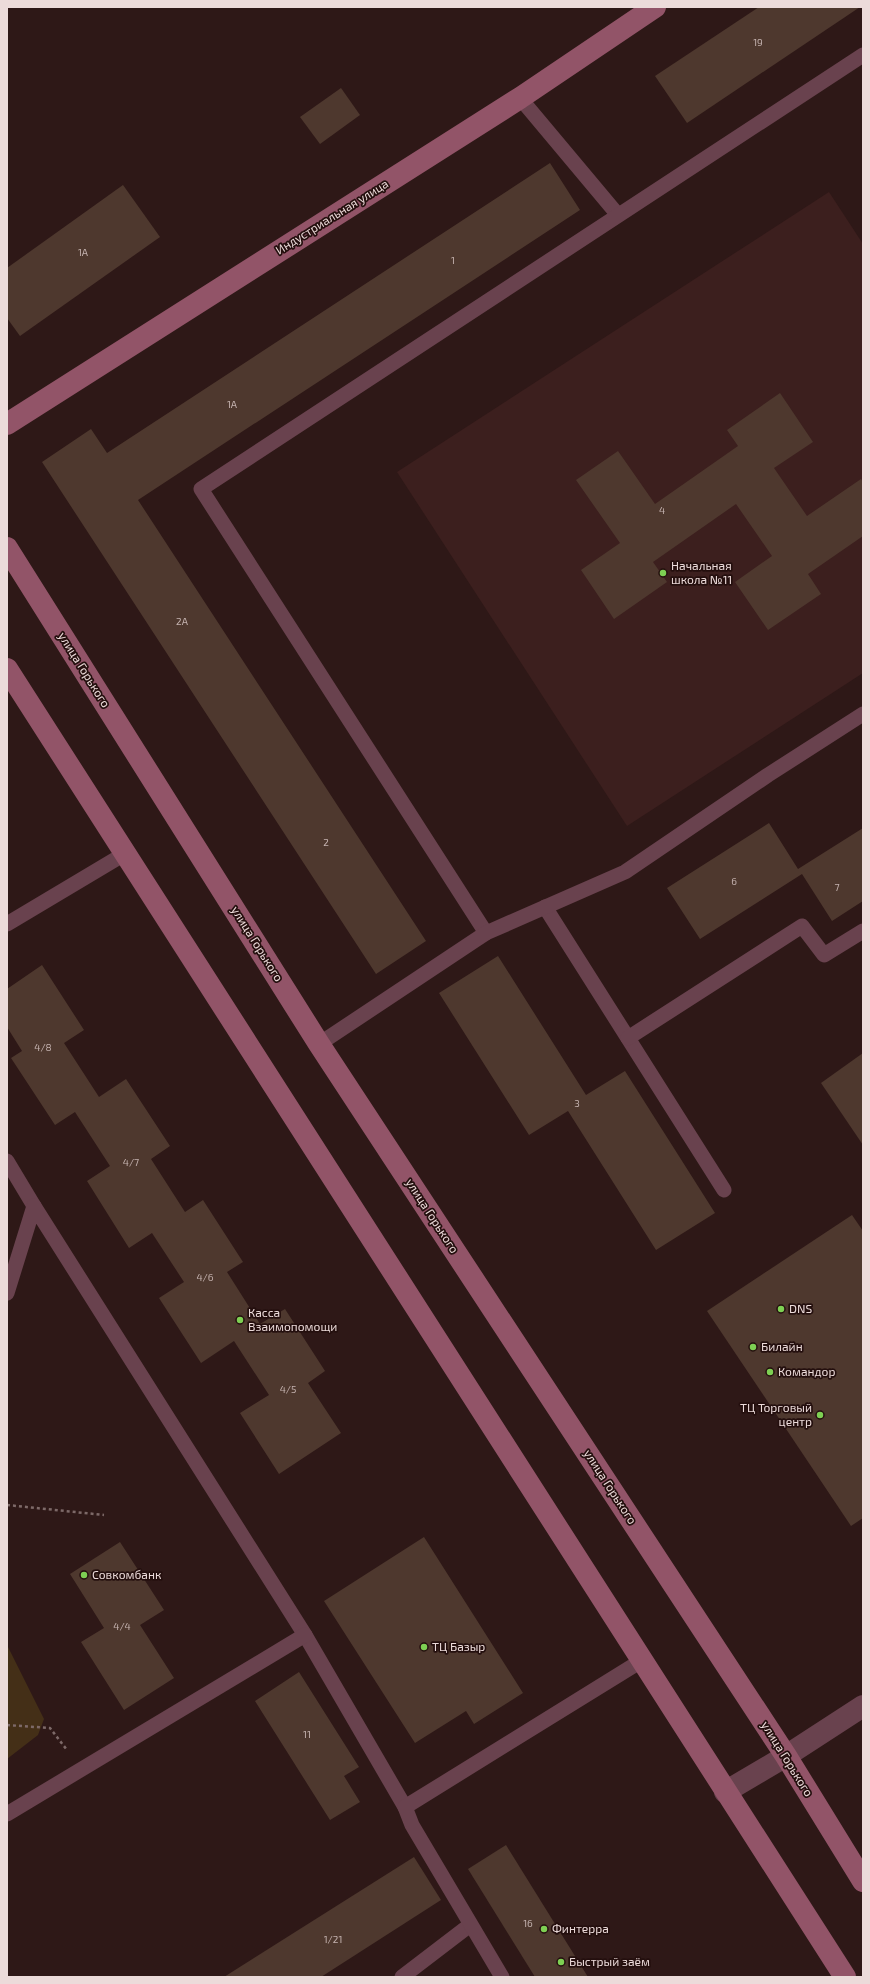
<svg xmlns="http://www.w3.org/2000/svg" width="870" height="1984" viewBox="0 0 870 1984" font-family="'Exo 2',sans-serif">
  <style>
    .built { fill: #3c1f1e }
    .green { fill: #442f17 }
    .building { fill: #4e382e }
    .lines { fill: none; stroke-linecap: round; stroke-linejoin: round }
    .path { stroke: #7d6968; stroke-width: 2.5; stroke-dasharray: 3 3; stroke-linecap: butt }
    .lane { stroke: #69424e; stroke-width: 15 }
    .street { stroke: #69424e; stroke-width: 22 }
    .secondary { stroke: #925468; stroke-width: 22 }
    .poi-dot { fill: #7ed053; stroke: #240f0e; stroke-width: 1.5 }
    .labels { text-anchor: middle; stroke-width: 3.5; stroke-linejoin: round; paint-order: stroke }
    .number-label { font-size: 10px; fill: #c4b2af }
    .street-label { font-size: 12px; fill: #ecdbda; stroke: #240f0e }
    .poi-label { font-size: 12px; fill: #ecdbda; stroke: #240f0e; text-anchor: start }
  </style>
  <rect width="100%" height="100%" fill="#2e1817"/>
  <path class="built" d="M829 192 863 244V673L627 826 397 472Z"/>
  <path class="green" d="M7 1645 44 1719 38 1735 7 1759Z"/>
  <g class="building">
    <path d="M759 7H860L687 123 655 76Z"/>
    <path d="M341 88 360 115 320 144 300 117Z"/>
    <path d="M550 163 580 210 138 500 426 941 376 974 42 462 91 429 107 453Z"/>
    <path d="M123 185 160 237 20 336 7 318V268Z"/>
    <path d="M780 393 813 442 774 468 807 516 861 479 863 482V536L808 574 821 594 768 630 735 582 772 556 736 504 653 562 667 582 614 619 581 570 620 543 576 480 618 451 655 504 738 446 727 430Z"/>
    <path d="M769 823 798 869 863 828V901L832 921 802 874 700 939 667 888Z"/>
    <path d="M498 956 586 1095 625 1071 715 1213 656 1250 568 1111 529 1135 439 993Z"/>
    <path d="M42 965 84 1030 64 1043 99 1097 126 1079 170 1146 151 1159 185 1212 203 1200 243 1262 227 1272 260 1324 285 1309 325 1371 308 1383 341 1433 279 1474 240 1413 269 1395 234 1341 201 1363 159 1298 184 1282 152 1233 129 1248 87 1181 110 1166 75 1112 55 1125 11 1058 22 1051 7 1027V989Z"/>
    <path d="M863 1053V1145L821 1083Z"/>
    <path d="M852 1215 863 1231V1518L851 1526 707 1311Z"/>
    <path d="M424 1537 523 1693 474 1724 466 1711 415 1743 324 1601Z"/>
    <path d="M120 1542 164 1610 140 1625 174 1678 124 1710 81 1642 104 1628 70 1574Z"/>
    <path d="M299 1672 359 1767 344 1776 360 1802 330 1820 255 1701Z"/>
    <path d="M506 1845 588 1977H535L468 1869Z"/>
    <path d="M414 1857 441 1900 321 1977H224Z"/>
  </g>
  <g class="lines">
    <g class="path">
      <path d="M7 1505 104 1515"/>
      <path d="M7 1725 50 1728 67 1750"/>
    </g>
    <g class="lane">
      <path d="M520 98 618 215"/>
      <path d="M545 907 724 1190"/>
      <path d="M7 924 126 853"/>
      <path d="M486 933 201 489 863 55"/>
      <path d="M628 1038 802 926 824 955 863 931"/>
      <path d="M319 1044 486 933 625 872 768 775 863 714"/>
      <path d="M7 1161 34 1206"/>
      <path d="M7 1293 34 1206 305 1635 405 1807"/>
      <path d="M7 1814 305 1635"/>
      <path d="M402 1977 470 1925"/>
      <path d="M502 1977 412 1825 405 1807 641 1661"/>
    </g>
    <path class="street" d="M725 1792 786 1756 863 1706"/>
    <g class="secondary">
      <path d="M7 424 520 98 655 7"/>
      <path d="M7 548 319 1044 786 1756 863 1881"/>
      <path d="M7 669 845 1977"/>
    </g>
  </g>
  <g class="poi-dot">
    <circle cx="663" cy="573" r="4"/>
    <circle cx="781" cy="1309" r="4"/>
    <circle cx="240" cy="1320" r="4"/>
    <circle cx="753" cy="1347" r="4"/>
    <circle cx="770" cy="1372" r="4"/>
    <circle cx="820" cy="1415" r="4"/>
    <circle cx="84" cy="1575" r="4"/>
    <circle cx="424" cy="1647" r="4"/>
    <circle cx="544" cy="1929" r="4"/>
    <circle cx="561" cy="1962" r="4"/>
  </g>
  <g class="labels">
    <g class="number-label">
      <text x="758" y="46">19</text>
      <text x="83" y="256">1А</text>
      <text x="453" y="264">1</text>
      <text x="232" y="408">1А</text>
      <text x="662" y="514">4</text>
      <text x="182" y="625">2А</text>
      <text x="326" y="846">2</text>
      <text x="734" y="885">6</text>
      <text x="837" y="891">7</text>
      <text x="43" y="1051">4/8</text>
      <text x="577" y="1107">3</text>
      <text x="131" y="1166">4/7</text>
      <text x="205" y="1281">4/6</text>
      <text x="288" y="1393">4/5</text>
      <text x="122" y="1630">4/4</text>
      <text x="307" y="1738">11</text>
      <text x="528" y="1927">16</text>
      <text x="333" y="1943">1/21</text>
    </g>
    <g class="street-label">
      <text transform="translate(332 217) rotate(-32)" y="4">Индустриальная улица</text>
      <text transform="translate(84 670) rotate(58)" y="4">улица Горького</text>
      <text transform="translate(257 944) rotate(58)" y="4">улица Горького</text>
      <text transform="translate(432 1216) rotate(57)" y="4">улица Горького</text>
      <text transform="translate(610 1487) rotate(57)" y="4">улица Горького</text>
      <text transform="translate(787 1759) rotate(58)" y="4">улица Горького</text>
    </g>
    <g class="poi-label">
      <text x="671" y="570">Начальная<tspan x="671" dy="14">школа №11</tspan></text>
      <text x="789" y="1313">DNS</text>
      <text x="248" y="1317">Касса<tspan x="248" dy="14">Взаимопомощи</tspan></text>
      <text x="761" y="1351">Билайн</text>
      <text x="778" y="1376">Командор</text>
      <text x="812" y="1412" text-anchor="end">ТЦ Торговый<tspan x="812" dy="14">центр</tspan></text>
      <text x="92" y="1579">Совкомбанк</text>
      <text x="432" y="1651">ТЦ Базыр</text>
      <text x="552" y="1933">Финтерра</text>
      <text x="569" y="1966">Быстрый заём</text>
    </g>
  </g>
  <rect width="870" height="1984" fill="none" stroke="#ecdbda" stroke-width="16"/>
</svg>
